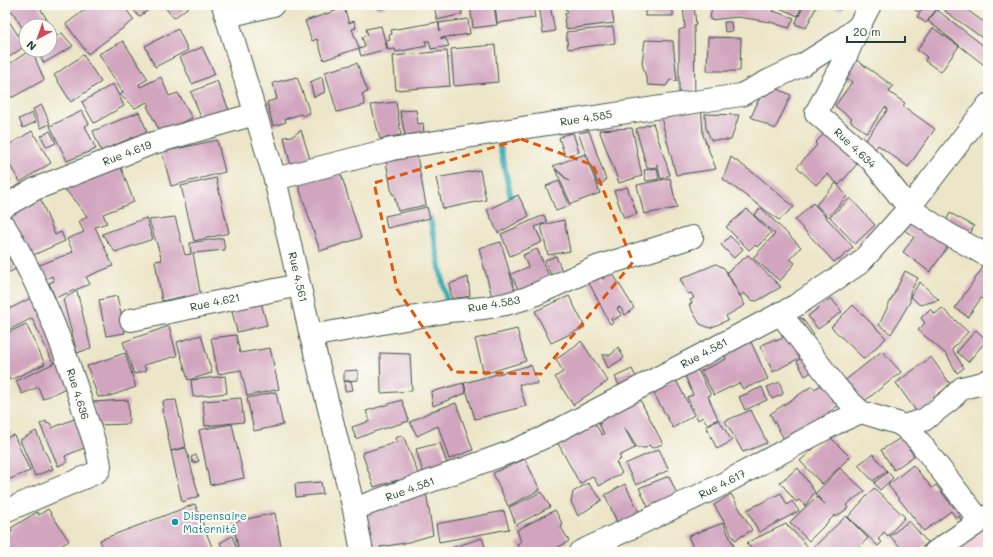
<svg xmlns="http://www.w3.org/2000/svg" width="993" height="557" viewBox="0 0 993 557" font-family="Mali,sans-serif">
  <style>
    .built { fill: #f3cfde }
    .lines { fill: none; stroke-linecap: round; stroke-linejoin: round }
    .stream { stroke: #3cacb8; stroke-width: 6 }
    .building { fill: #d2a5bf }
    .minor-casing { stroke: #3e564a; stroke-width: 24 }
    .major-casing { stroke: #3e564a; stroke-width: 24 }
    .minor { stroke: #fff; stroke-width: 22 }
    .major { stroke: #fff; stroke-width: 22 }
    .marked { fill: none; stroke: #de580e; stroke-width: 3; stroke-dasharray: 8 5; stroke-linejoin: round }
    .culture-dot { fill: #0f9aa8; stroke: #fdfcf7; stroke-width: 1.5 }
    .labels { text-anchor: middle; stroke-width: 4; stroke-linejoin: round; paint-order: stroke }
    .street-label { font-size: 11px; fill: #1f3d34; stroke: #fdfcf7 }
    .culture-label { font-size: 11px; fill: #0d838f; stroke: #fdfcf7; text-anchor: start }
  </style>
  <rect width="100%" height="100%" fill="#fdfcf7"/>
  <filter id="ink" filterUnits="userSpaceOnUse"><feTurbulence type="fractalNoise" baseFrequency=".025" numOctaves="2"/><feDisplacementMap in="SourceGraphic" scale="8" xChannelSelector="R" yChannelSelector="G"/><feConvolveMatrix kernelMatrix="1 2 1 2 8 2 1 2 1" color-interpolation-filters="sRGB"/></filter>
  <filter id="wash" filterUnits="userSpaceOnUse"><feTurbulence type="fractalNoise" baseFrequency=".012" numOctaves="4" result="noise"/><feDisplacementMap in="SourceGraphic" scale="16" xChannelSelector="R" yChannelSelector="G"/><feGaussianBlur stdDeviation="0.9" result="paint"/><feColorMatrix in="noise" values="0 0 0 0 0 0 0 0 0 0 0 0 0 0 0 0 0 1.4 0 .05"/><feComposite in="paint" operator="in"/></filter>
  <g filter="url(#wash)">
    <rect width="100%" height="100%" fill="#ece5c7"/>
    <path class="built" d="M988 526V552H958L961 549Z"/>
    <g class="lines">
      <g class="stream">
        <path d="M499 142 511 198"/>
        <path d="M430 218 448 307"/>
      </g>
    </g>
    <g id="blocks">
      <g class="building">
        <path d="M5 5H17L18 6 20 5H38L55 33 50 35V26H26V34L12 11 5 15Z"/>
        <path d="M91 5H123L134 20 88 54 66 24Z"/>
        <path d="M130 5H155L139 17Z"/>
        <path d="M163 5H191L174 18Z"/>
        <path d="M376 5H385V8L377 9Z"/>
        <path d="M434 5H461L462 14 437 20Z"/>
        <path d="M470 5H494L497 25 473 28Z"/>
        <path d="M495 5H533L535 18 497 23Z"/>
        <path d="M539 5H550L555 31 543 33Z"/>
        <path d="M564 5H611L614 23 566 29 564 19 566 18 565 13H568L567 10 565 9Z"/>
        <rect x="645" y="5" width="28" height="11"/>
        <path d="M683 5H694L696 25 694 26 695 99 679 103V30L685 28Z"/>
        <path d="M712 5H741L774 9 773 11 794 18 789 28 770 22 738 17 710 20Z"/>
        <path d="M772 5H802L798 16Z"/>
        <path d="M804 5H817L806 28 795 24Z"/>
        <path d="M830 5H843L840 10Z"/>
        <path d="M908 5H924L918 12Z"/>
        <path d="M926 5H939L926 23 917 17Z"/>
        <path d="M949 5H960L988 25V42L945 11Z"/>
        <path d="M344 8 349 23 354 21 356 28 352 29 359 48 324 60 317 39 312 41 305 21Z"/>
        <path d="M937 10 988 49V68L928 21Z"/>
        <path d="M7 18 25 46 5 60V19Z"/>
        <path d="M468 19 470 34 440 38 446 39 449 46 431 49 429 41H425L427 46 396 52 395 49 388 50 386 41 390 40 389 35 392 34 391 30 438 22 440 31 439 23Z"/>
        <path d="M724 22H731L732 31 725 32Z"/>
        <path d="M381 26 387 49 361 56 359 49 365 47 362 37 368 35 366 29Z"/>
        <path d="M613 27 615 43 568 49 566 32Z"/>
        <path d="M933 28 959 46 941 72 925 61 927 57 917 50Z"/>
        <path d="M178 29 188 50 155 67 145 46Z"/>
        <path d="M62 33 73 46 44 63 36 50H50V39Z"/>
        <path d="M708 37 741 38 740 71H707Z"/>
        <path d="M645 40 673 41 677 81 670 80 666 86 648 85 642 63Z"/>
        <path d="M123 41 148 79 139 84 140 87 161 77 169 96 178 93 192 118 160 132 147 106 149 105 147 102 135 108 120 95 123 93 99 54Z"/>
        <path d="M495 45 498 82 454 86 451 49Z"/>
        <path d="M202 47 215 74 192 84 180 57Z"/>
        <path d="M30 50H32L44 80 13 97H5V67Z"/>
        <path d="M447 51 450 86 396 90 393 56Z"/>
        <path d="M83 55 101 82 71 102 54 75Z"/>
        <path d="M855 59 893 86 889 92 905 103 903 106 935 129 908 167 878 145 872 153 863 144 888 109 885 107 867 133 850 121 852 119 835 106 852 82 844 77Z"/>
        <path d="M357 63 368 92 362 94 365 105 337 112 325 72Z"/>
        <path d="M297 77 310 113 303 116 301 114 285 119 286 122 273 126 267 102 277 99 273 83Z"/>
        <path d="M322 77 325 92 314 97 310 82Z"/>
        <path d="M217 81 229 110 202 120 191 92Z"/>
        <path d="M113 84 124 106 94 123 82 102Z"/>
        <path d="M766 84 791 95 775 129 751 117Z"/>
        <path d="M396 102 401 135 380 139 371 105Z"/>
        <path d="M701 103 703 135 716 169 676 175 658 106Z"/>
        <path d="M42 105 50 124 41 128 33 109Z"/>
        <path d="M416 110 418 124 423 123 424 133 405 135 400 111Z"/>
        <path d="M82 111 89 124 85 126 96 149 67 161 50 126Z"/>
        <path d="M139 112 147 131 101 151 93 131Z"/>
        <path d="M32 113 36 122 23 128 19 119Z"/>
        <path d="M705 114 739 115 731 140H711L706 128Z"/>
        <path d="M653 123 670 175 661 179 657 164V167L647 168 636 129Z"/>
        <path d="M632 128 642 176 619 183 599 130Z"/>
        <path d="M301 130 311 162 291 167 284 137 293 136Z"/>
        <path d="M32 131 51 163 20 182 5 157V147Z"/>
        <path d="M50 131 56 143 47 147 41 136Z"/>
        <path d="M589 131 606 180 599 186 578 133Z"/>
        <path d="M827 131 858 163 839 185 827 174 816 185 797 167 817 145 815 143Z"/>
        <path d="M573 133 579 152 565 156 559 138 564 135Z"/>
        <path d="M217 140 225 172 171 186 162 152Z"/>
        <path d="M585 154 600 193 571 204 555 169 569 181 553 166Z"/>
        <path d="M417 156 426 205 398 211 394 194H392L386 162Z"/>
        <path d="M731 157 759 177 794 207 779 220 723 179Z"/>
        <path d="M120 165 134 202 103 214 107 223 95 227 113 266 86 277 90 284 55 298 49 283 54 281 52 276 43 280 37 266 73 252 67 239 84 232 79 222 87 216 64 188Z"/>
        <path d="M657 168 659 179 646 181 644 170Z"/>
        <path d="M480 170 486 200 443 209 436 178Z"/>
        <path d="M340 171 361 238 320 251 298 184Z"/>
        <path d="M5 172 11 180 5 185Z"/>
        <path d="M216 178 229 233 194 241 181 186Z"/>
        <path d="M670 178 677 208 644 214 637 185Z"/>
        <path d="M559 181 570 206 556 211 546 186Z"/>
        <path d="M836 183 847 196 828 217 816 205Z"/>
        <path d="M627 187 637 214 624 218 614 191Z"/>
        <path d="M518 195 529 216 498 233 487 210Z"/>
        <path d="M40 198 55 235 61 232 65 241 31 256 8 213Z"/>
        <path d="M850 198 875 225 855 244 830 217Z"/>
        <path d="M813 203 853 247 839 260 838 259 834 262 795 220Z"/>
        <path d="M427 207 430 218 387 228 385 216Z"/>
        <path d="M761 208 801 247 790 259 795 263 780 281 753 258 775 234 754 215Z"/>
        <path d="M747 209 771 233 757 247 755 245 749 250 726 227Z"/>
        <path d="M915 213 951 242 930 272 903 252 914 237 903 229Z"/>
        <path d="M950 213 974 226 968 238 944 225Z"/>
        <path d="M544 215 547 222 535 227 542 242 510 256 501 234Z"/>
        <path d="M175 217 185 255 191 254 190 243 223 238 225 250 193 253 201 297 185 300V296L162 301 155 261 162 260 149 220Z"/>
        <path d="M146 218 153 239 115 252 102 234Z"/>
        <path d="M564 220 570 251 548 255 541 225Z"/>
        <path d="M730 236 743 249 734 258 721 245Z"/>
        <path d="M501 242 515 291 492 297 479 248Z"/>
        <path d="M537 249 550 278 519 291 511 274 528 267 523 255Z"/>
        <path d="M748 255 781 287 757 301 751 300 744 293 740 296 727 272Z"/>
        <path d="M556 256 562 271 551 275 545 260Z"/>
        <path d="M9 258 16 269 5 274V260Z"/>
        <path d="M988 260V291L984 300 981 298 968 317 955 308Z"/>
        <path d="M716 264 724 268 745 305 726 316 728 320 710 328 700 324 689 305 692 303 690 300 694 298 691 293 688 294 680 279Z"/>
        <path d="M608 266 634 308 625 315 620 307 617 308 621 315 614 320 613 317 611 319 613 323 610 324 586 277 598 271 603 279 604 278 600 270Z"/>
        <path d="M905 271 918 278 910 292V296L920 282 939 300 920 305 910 296V302L891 334 879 325Z"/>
        <path d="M468 277 470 296 452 299 449 284Z"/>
        <path d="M77 291 91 348 77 353 63 299Z"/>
        <path d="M39 294 65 358 53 363 32 318 5 332V311Z"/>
        <path d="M117 296 125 333 106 336 99 300Z"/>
        <path d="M569 296 585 327 551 343 535 311Z"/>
        <path d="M831 298 842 312 818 329 808 316Z"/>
        <path d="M261 302 267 325 237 332 231 307Z"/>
        <path d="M853 305 886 338 864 359 831 327Z"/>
        <path d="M942 308 968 332 952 349 964 368 957 373 947 355 918 330 925 323 921 318 930 309 935 314Z"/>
        <path d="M802 318 814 335 804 343 792 323Z"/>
        <path d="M26 324 45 364 10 380 5 369V334Z"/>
        <path d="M169 326 177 356 144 365 146 371 134 374 123 342Z"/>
        <path d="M517 329 526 361 484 374 475 339Z"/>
        <path d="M792 329 805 355 773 372 760 346 775 339 776 341 783 338 781 335Z"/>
        <path d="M976 330 987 340 968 362 957 352Z"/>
        <path d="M201 335 212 373 188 380 177 342Z"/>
        <path d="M236 335 240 353 270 348 279 389 247 396 241 370 218 374 211 338Z"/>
        <path d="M750 340 768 379 743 389 739 383 714 395 701 371 726 359 724 353Z"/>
        <path d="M581 341 608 381 573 405 555 377 563 372 556 359 575 347Z"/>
        <path d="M618 347 624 358 608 368 602 355H611Z"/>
        <path d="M882 351 901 372 861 404 843 382Z"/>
        <path d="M125 353 136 387 110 396 98 397 87 366Z"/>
        <path d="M380 353 410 354 412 391 381 393Z"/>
        <path d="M807 356 815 370 805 376 797 361Z"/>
        <path d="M931 357 951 385 937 395 940 400 919 415 896 383Z"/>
        <path d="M61 360 72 385 43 399 38 387 22 394 16 381Z"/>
        <path d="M531 365 538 384H519L526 406 475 419 464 383Z"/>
        <path d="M697 368 711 395 708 396 718 419 707 424 703 417 698 420 687 397 693 395 684 373Z"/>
        <path d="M632 369 636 377 619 385 615 377Z"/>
        <path d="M358 370V380L344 381V371Z"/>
        <path d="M225 376 227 393 193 397 191 380Z"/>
        <path d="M676 380 694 415 673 428 653 392Z"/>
        <path d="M351 381 353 390 345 391 344 382Z"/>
        <path d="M780 382 783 394 772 399 767 387Z"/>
        <path d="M827 382 842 403 795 436 792 433 784 439 770 414 812 386 814 389Z"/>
        <path d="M463 383 466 393 433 406 431 392Z"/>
        <path d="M762 387 767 400 745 410 739 397Z"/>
        <path d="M276 392 283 425 254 431 247 398Z"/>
        <path d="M637 394 663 444 652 448 649 445 646 448H637L624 427 635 448 619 456 621 459 616 462 622 473 599 486 592 476 580 484 555 438 591 418 602 435 604 434 599 424 601 423 597 415Z"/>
        <path d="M241 398 244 422 205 426 203 401Z"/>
        <path d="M128 400 129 424 98 425 92 402Z"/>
        <path d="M176 400 186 447 171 451 162 409 164 408 163 401Z"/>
        <path d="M402 400 409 421 373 432 356 439 352 427 370 421 366 411Z"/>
        <path d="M456 403 473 450 449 459 438 426 417 436 410 422 432 411Z"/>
        <path d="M751 410 767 443 743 452 725 421Z"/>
        <path d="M79 417 91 445 65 456 67 462 58 466 40 424 46 421 47 424 50 423 52 428Z"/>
        <path d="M719 420 732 441 717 449 706 426Z"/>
        <path d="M5 424 9 433 5 435Z"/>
        <path d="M232 424 244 478 210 485 199 430Z"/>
        <path d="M36 431 53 469 35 476 20 440Z"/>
        <path d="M14 435 30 471 5 481V438Z"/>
        <path d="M403 435 421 481 401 488 398 480 374 487 362 453 397 442 395 438Z"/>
        <path d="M828 435 850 457 822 484 800 461Z"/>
        <path d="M904 436 912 446 909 449 914 456 894 470 881 450Z"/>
        <path d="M440 443 447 464 423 472 416 449Z"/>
        <path d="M186 448 199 496 182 502 171 451Z"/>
        <path d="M659 449 669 470 636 485 625 464Z"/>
        <path d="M873 454 887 471 873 481 858 465Z"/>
        <path d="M196 455 199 461 193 463 191 457Z"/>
        <path d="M525 459 540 490 508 506 493 473Z"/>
        <path d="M913 465 932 488 936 485 954 508 960 504 970 515 961 520 959 516 956 518 951 511 924 531 888 485Z"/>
        <path d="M798 468 815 492 805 506 799 500 796 502 780 482Z"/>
        <path d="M840 468 865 491 846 505 848 508 836 517 835 515 809 541 790 522 816 497 825 504 815 494Z"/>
        <path d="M888 472 893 478 880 490 874 483Z"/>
        <path d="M669 476 679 499 650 511 639 488Z"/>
        <path d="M321 482 323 494 296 497 295 484Z"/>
        <path d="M588 483 602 500 578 516 571 502 573 492Z"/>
        <path d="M625 484 640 514 618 524 605 495Z"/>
        <path d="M425 485 433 535 405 543 380 547V552H362L356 512Z"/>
        <path d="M874 488 905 517 888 536 884 532 878 539 882 542 878 546 848 517Z"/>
        <path d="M542 492 550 507 516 525 509 507Z"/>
        <path d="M781 493 787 505 792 501 799 511 759 532 747 510Z"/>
        <path d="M731 494 752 530 735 540 714 505Z"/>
        <path d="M195 504 214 552H104L100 540Z"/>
        <path d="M48 509 69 541 50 552H12L5 541V536L13 531 11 528 37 512 39 515Z"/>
        <path d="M555 510 563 525 561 527 569 541 550 552H520L517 544 521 542 517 530Z"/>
        <path d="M504 511 509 529 439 542 436 524Z"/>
        <path d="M275 513 282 552H239L233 522Z"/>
        <path d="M846 516 868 538 854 552H820L815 546Z"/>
        <path d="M909 521 928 543 916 552H905L890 536Z"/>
        <path d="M723 523 734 546 720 552H695L688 536Z"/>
        <path d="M786 524 813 552H755L746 543Z"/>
        <path d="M232 536 237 550 234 552H224L220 543Z"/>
        <path d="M482 538 487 552H452L451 548Z"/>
      </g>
    </g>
  </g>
  <g filter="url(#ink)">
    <use href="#blocks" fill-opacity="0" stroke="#3e564a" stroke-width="1"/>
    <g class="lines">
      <defs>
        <g id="minor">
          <path d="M228 16 273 5"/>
          <path d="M858 29 846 56 816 113 872 161 909 208 948 234 988 256"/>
          <path d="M275 179 392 149 528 127 741 95 770 80 804 64 839 42 859 26 870 5"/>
          <path d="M5 206 35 189 150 144 255 114"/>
          <path d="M5 227C41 286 64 346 84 411 89 429 98 448 100 466L99 470 95 473 5 511"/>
          <path d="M780 313 838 389 850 402 861 412 897 423 903 426 924 420 950 400 962 388 983 383 988 380"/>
          <path d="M131 320 299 285"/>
          <path d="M311 336 449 311 484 308 506 304 527 298 597 267 692 237"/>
          <path d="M903 426 918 440 980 521"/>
          <path d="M354 509 513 451 545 437 795 306 860 263 909 208 988 105"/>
          <path d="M580 552 717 487 834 424 861 412"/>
          <path d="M935 552 988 516"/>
        </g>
        <path id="major" d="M223 5 275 179 311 336 354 509 362 552"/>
      </defs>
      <use href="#minor" class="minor-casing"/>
      <use href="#major" class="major-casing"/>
      <use href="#minor" class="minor"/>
      <use href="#major" class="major"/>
    </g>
  </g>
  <path class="marked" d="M521 139 593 165 633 262 541 374 453 372 397 289 374 183Z"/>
  <circle class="culture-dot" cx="175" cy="522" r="4"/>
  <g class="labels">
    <g class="street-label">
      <text transform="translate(586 118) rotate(-9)" y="4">Rue 4.585</text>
      <text transform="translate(855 148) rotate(43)" y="4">Rue 4.634</text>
      <text transform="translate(127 153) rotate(-21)" y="4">Rue 4.619</text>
      <text transform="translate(298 277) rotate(77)" y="4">Rue 4.561</text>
      <text transform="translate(215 302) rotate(-12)" y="4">Rue 4.621</text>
      <text transform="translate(494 304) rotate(-10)" y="4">Rue 4.583</text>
      <text transform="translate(704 353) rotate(-28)" y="4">Rue 4.581</text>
      <text transform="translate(78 394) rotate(73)" y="4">Rue 4.636</text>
      <text transform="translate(722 484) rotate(-27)" y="4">Rue 4.617</text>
      <text transform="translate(410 489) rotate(-20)" y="4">Rue 4.581</text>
    </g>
    <g class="culture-label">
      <text x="183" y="520">Dispensaire<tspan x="183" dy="13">Maternité</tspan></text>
    </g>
  </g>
  <rect width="993" height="557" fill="none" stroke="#fdfcf7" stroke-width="20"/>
  <g transform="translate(38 38) rotate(221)"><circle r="19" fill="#fdfcf7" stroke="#a4b0a9"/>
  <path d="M0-3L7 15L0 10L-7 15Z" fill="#d1495b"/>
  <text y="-6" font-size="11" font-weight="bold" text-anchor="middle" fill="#1f3d34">N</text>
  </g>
  <path d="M847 36v6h58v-6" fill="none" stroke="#1f3d34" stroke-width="2"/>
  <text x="853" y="36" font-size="12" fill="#1f3d34" stroke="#fdfcf7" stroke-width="3" paint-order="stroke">20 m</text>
</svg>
